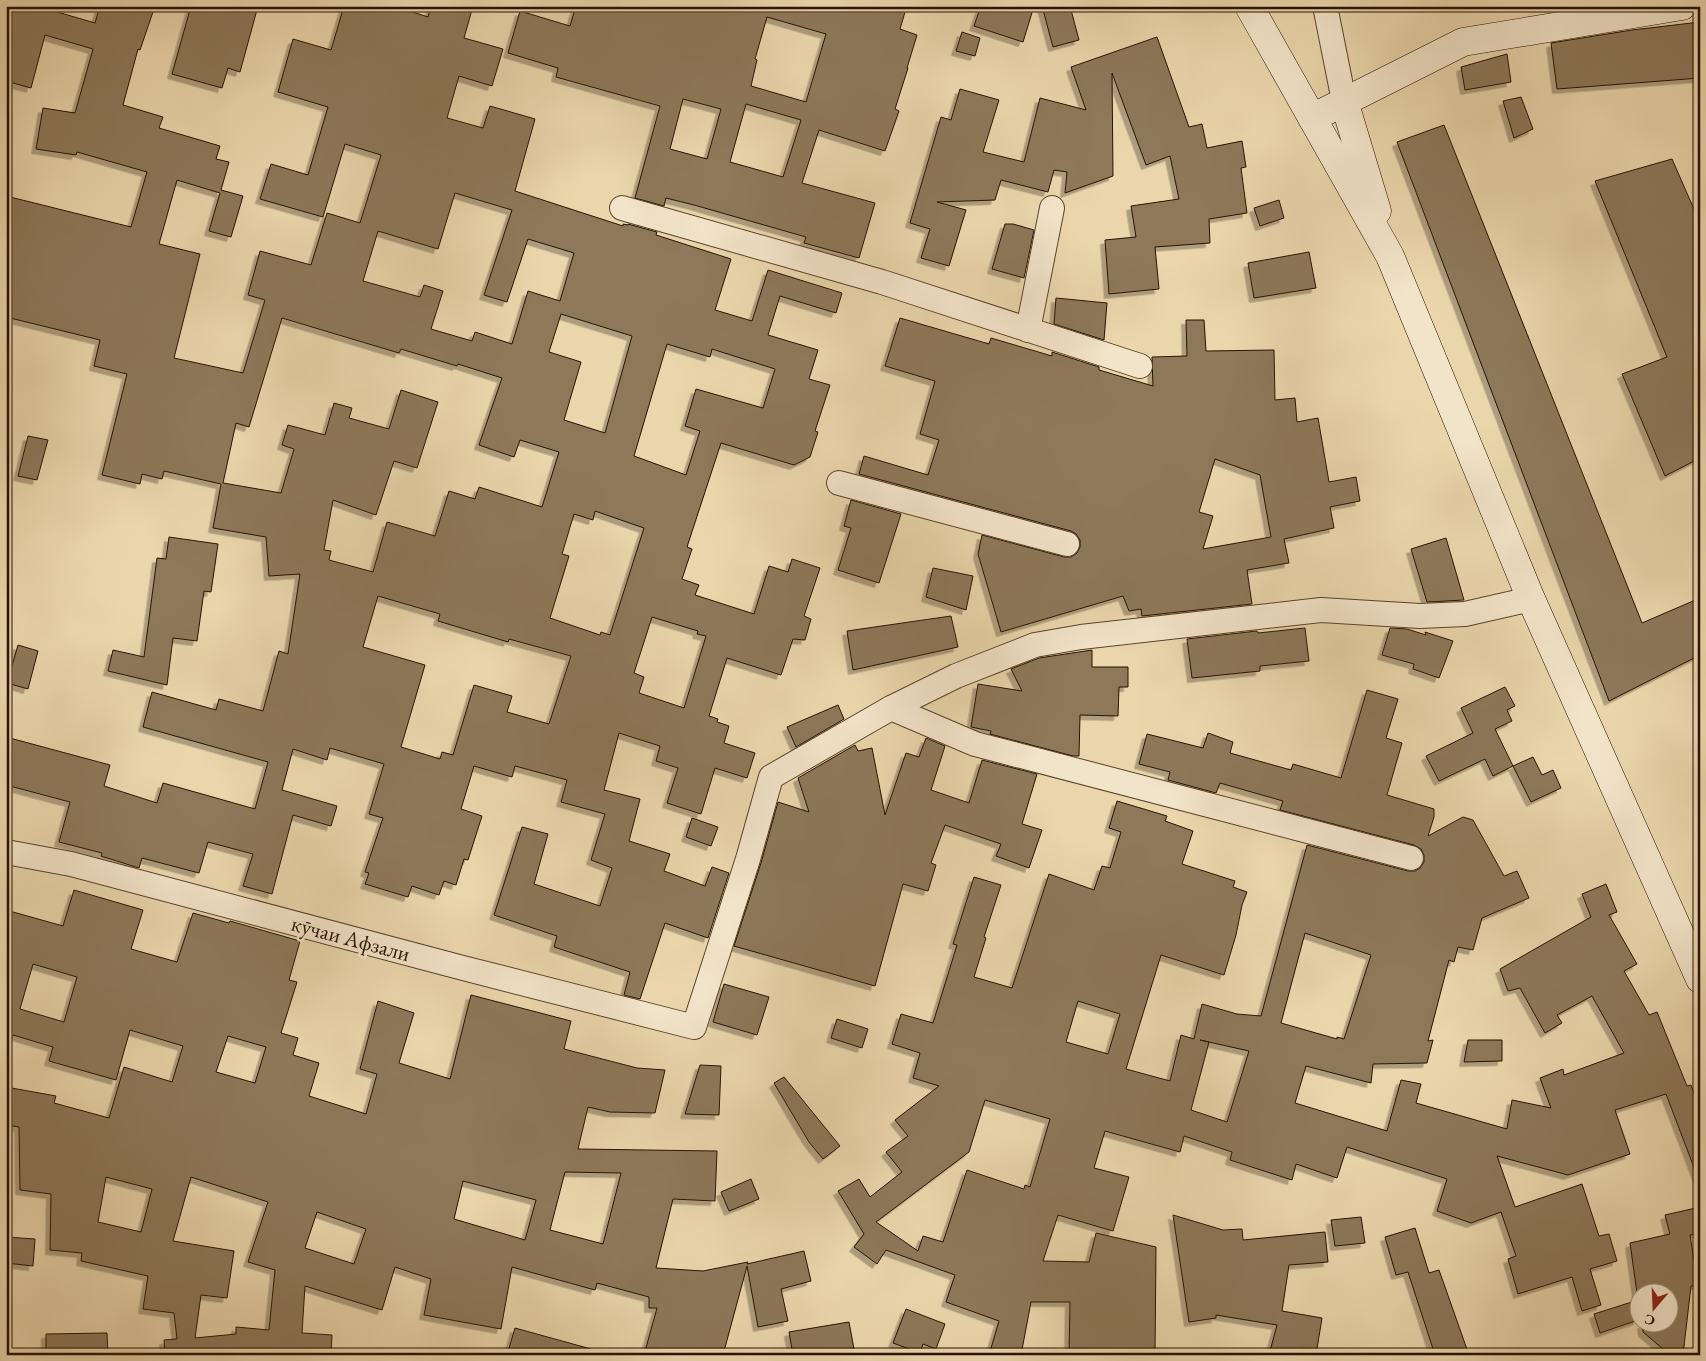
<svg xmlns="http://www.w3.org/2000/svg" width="1706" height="1361" viewBox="0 0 1706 1361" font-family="'EB Garamond',serif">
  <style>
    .building { fill: #8d785a; stroke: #271201; fill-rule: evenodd; filter: url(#shadow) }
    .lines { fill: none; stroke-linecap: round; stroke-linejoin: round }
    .street-casing { stroke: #58432c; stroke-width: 26 }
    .secondary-casing { stroke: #271201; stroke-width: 29 }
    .street { stroke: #f2e4c9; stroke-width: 24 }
    .secondary { stroke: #f2e4c9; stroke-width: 28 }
    .labels { text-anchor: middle; stroke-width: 5; stroke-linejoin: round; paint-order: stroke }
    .street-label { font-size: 22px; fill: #271201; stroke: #f2e4c9 }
  </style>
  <defs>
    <filter id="shadow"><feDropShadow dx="-4.5" dy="4.5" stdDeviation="0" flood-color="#0004"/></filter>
  </defs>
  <rect width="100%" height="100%" fill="#ebd6ac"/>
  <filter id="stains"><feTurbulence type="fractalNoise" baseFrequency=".004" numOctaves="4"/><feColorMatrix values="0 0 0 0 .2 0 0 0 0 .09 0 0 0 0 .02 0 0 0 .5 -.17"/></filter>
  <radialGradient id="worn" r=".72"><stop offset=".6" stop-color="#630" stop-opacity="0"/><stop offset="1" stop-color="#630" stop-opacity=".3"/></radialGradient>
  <g class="building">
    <path d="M6 6H55L54 11 95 23 100 6H155L140 50 138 49 123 105 163 117 159 128 220 146 216 159 229 162 221 190 243 196 231 237 209 231 220 193 177 180 159 244 200 254 174 358 243 373 265 300 248 295 260 251 311 265 327 213 360 223 381 155 345 144 323 217 260 199 271 164 308 175 328 107 278 92 293 39 331 50 344 6H394L428 17 431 6H473L464 38 503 49 492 86 459 76 447 118 483 128 490 106 535 119 515 191 623 226V224L628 225V224L657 232 656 235 731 259 715 310 752 321 768 270 842 293 836 313 780 296 768 335 818 350 809 379 830 385 815 431 818 432 810 457 794 465 721 443 687 547 692 549 682 579 699 585 695 595 754 614 769 566 788 572 792 559 820 568 804 616 811 619 805 640 793 639 781 675 727 658 709 716 718 719 717 722 729 726 724 743 755 753 747 778 715 768 701 814 667 803 678 768 656 761 660 746 619 733 604 790 640 799 629 841 670 854 664 871 705 886 712 867 729 873 708 938 665 923 640 999 624 995 630 972 554 947 557 936 494 915 522 827 548 834 534 884 600 906 612 868 591 860 605 814 561 802 567 780 515 766 512 777 474 766 461 809 482 816 468 860 464 859 456 885 444 881 439 895 412 886 408 897 365 884 369 873 365 872 383 818 369 814 384 764 330 748 327 760 293 749 282 790 337 806 331 826 293 815 272 894 243 886 253 854 208 842 199 873 142 858 139 868 101 856 102 853 59 842 70 802 6 785V737L110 765 104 786 157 803 163 783 255 809 268 762 143 727 152 692 216 710 219 699 263 711 279 651 288 654 300 574 269 576 266 537 213 528 221 484 164 471 162 479 142 474 140 484 102 475 127 374 94 366 100 340 6 317V196L131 227 147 172 77 152 76 155 36 149 43 108 75 113 93 49 45 35 31 88 6 81ZM455 193 512 210 484 295 507 302 528 239 574 253 560 301 528 291 512 344 475 332 472 341 431 329 443 291 424 285 420 297 363 281 378 231 438 249ZM561 314 632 336 605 433 564 420 581 362 549 352ZM282 318 399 353 401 349 457 366 458 364 502 378 479 445 514 457 520 440 559 452 542 507 479 487 475 499 449 491 435 536 387 522 373 572 329 560 331 551 324 550 333 500 376 515 394 461 417 468 438 402 401 390 389 429 349 418 352 408 334 403 325 435 288 425 282 445 294 449 281 493 223 483 236 423 249 427ZM667 344 710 357 712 349 775 369 763 408 696 389 685 426 700 431 686 475 634 456ZM595 511 644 528 610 635 601 632 600 635 550 618 569 556 562 554 574 514 593 520ZM378 596 440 614 438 621 508 642 509 639 571 656 549 724 507 712 512 696 474 685 453 755 442 752 440 759 401 747 425 665 363 647ZM652 617 698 631 697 634 706 636 684 708 639 693 644 677 634 673Z"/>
    <path d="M191 6H258L240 72 228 68 222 88 172 74Z"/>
    <path d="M576 6H887L905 12 900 29 917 35 907 68H908L895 109 899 111 885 151 819 130 802 183 875 203 859 258 804 243 806 237 694 205 666 198 664 206 635 198 660 106 556 77 558 68 508 53 520 11 570 26ZM767 17 826 34 806 102 751 86 757 60 755 59ZM683 99 721 109 707 159 670 149ZM746 104 801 120 783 177 730 162Z"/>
    <path d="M981 6H1034L1023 42 974 26Z"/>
    <path d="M1042 6H1070L1079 40 1053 47Z"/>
    <path d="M1700 22V78L1557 89 1551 43 1632 30Z"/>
    <path d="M962 32 980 38 975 56 956 51Z"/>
    <path d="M1157 37 1189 127 1202 124 1207 148 1242 141 1246 167 1241 168 1247 213 1209 219 1210 243 1155 247 1159 289 1109 294 1105 240 1136 237 1131 206 1179 199 1170 156 1146 165 1112 73 1113 176 1065 193 1067 172 1054 170 1048 192 1001 180 995 200 937 202 966 210 949 266 921 258 930 229 910 223 941 117 951 120 960 89 999 100 983 152 1024 162 1040 98 1086 110 1071 67Z"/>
    <path d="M1507 54 1511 82 1465 90 1461 67Z"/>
    <path d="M1521 97 1533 129 1514 138 1503 101Z"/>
    <path d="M1444 125 1642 623 1700 598V655L1609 701 1397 142Z"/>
    <path d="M1672 159 1700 223V458L1665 476 1622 374 1667 357 1595 181Z"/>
    <path d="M1279 200 1284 218 1260 226 1254 208Z"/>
    <path d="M1005 224H1013L1034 230 1024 278 992 269Z"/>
    <path d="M1309 252 1316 288 1254 298 1248 263Z"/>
    <path d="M1056 298 1107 303 1104 340 1054 324Z"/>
    <path d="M900 318 989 344 991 338 1052 356V352L1099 367V370L1153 386 1152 357 1187 356 1186 320H1204L1206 351 1274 350 1275 400 1295 398 1297 422 1318 418 1329 482 1356 477 1360 501 1330 507 1334 528 1284 539 1289 563 1247 570 1252 604 1142 616 1141 609 1129 611 1123 596 1001 632 978 554 982 535 1064 557H1071L1077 553 1080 547V540L1076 534 1071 531 859 474 864 456 928 475 939 440 920 434 935 381 885 366ZM1215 459 1260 475 1271 537 1203 549 1213 516 1199 512Z"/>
    <path d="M28 436 48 440 37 480 18 476Z"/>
    <path d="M851 500 901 514 879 583 838 570 851 528 844 526Z"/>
    <path d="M169 537 218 544 211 592 204 591 197 641 173 638 167 685 108 671 113 650 144 657 157 558 166 559Z"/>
    <path d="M1446 538 1464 600 1427 602 1411 549Z"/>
    <path d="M933 568 973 576 966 610 926 597Z"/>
    <path d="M951 616 958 647 853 670 847 631Z"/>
    <path d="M1305 628 1309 661 1260 666V671L1192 678 1187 639 1257 631 1258 633Z"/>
    <path d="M1390 628 1407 629 1426 635 1425 632 1453 641 1439 678 1413 669 1414 664 1382 655Z"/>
    <path d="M18 645 38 651 28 689 7 683Z"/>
    <path d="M1092 650V667H1128V687H1119L1118 716 1080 715 1079 756H1073L990 734 991 731 971 727 978 684 1022 691 1011 669 1039 658Z"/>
    <path d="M1505 687 1515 706 1507 710 1512 721 1495 729 1513 766 1493 776 1485 759 1439 781 1426 756 1473 733 1461 708Z"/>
    <path d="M1367 690 1398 699 1386 738 1402 743 1387 795 1434 809V817L1428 836 1463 817 1473 820 1504 876 1517 871 1529 898 1482 918 1473 950 1458 947 1454 962 1449 960 1428 1041 1433 1040 1427 1063 1373 1064 1371 1083 1306 1066 1295 1103 1387 1131 1401 1080 1421 1084 1416 1103 1507 1129 1512 1100 1551 1108 1540 1078 1563 1069 1564 1075 1624 1053 1592 996 1557 1015 1562 1023 1545 1033 1520 988 1508 991 1500 969 1591 917 1582 894 1606 884 1617 912 1609 915 1637 964 1624 971 1649 1015 1657 1012 1687 1086 1691 1085 1700 1108V1178H1698L1666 1094 1615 1110 1630 1154 1568 1175 1497 1156 1515 1207 1582 1184 1599 1236 1609 1234 1617 1261 1590 1269 1601 1305 1582 1311 1572 1277 1518 1294 1508 1259 1516 1256 1501 1212 1471 1223 1437 1211 1447 1179 1347 1147 1337 1178 1296 1164 1292 1180 1230 1160 1232 1152 1184 1136 1180 1152 1105 1131 1094 1168 1129 1177 1113 1231 1058 1215 1043 1261 1089 1262 1096 1233 1156 1247 1155 1355H1069L1070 1302H1031L1021 1355H989L999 1321 946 1302 955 1275 886 1250 877 1264 854 1247 864 1234 838 1191 859 1179 870 1197 902 1172 886 1152 908 1136 895 1120 939 1086 913 1078 920 1053 892 1044 901 1014 933 1023 957 945 953 944 974 877 1001 885 984 937 986 938 974 977 1012 988 1049 874 1094 890 1102 866 1110 868 1121 832 1109 828 1117 801 1167 816 1165 821 1193 831 1182 864 1235 881 1233 887 1247 892 1242 905 1236 935 1224 975 1161 955 1126 1069 1170 1081 1181 1035 1194 1039 1202 1004 1237 1014 1261 1016 1307 845 1408 871H1415L1420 868 1424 862V855L1421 849 1414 845 1280 810 1283 801 1220 783 1216 793 1168 780 1170 772 1139 764 1147 734 1203 748 1208 733 1233 742 1230 753 1291 770 1293 764 1341 778ZM1305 933 1371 955 1344 1039 1337 1037V1039L1281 1023ZM1078 1001 1120 1014 1108 1054 1066 1042ZM1200 1040 1249 1051 1227 1122 1191 1110 1209 1042ZM985 1100 1050 1119 1030 1187 1025 1185 1024 1189 967 1170 943 1242 923 1236 918 1251 876 1222 969 1152Z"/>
    <path d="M838 705 844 719 796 747 787 727Z"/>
    <path d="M926 738 945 746 931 790 969 803 982 760 1037 774 1022 824 1042 830 1029 868 996 856 1001 844 945 825 931 863 936 865 928 891 903 884 875 986 734 946 761 863 778 802 809 812 798 778 855 745 858 751 872 748 885 815 906 753 919 757Z"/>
    <path d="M1533 757 1542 775 1553 770 1561 788 1531 802 1513 766Z"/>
    <path d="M692 818 718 827 711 846 686 837Z"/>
    <path d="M74 890 143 910 131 949 177 962 193 913 229 923 230 921 300 941 289 980 297 982 281 1033 298 1038 293 1055 319 1063 309 1096 366 1114 377 1074 360 1069 378 1001 414 1013 399 1063 450 1079 471 995 571 1021 564 1049 637 1068 665 1070 655 1113 610 1112 588 1107 578 1149 717 1151 715 1201 673 1199 656 1268 703 1271 748 1262 747 1264 804 1251 811 1281 781 1289 788 1321 758 1327 747 1266 723 1355H644L657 1308H649V1297L597 1283 595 1290 512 1267 501 1329 424 1315 431 1279 395 1267 382 1310 305 1286 302 1333 332 1335 331 1355H165L164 1340 177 1339 174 1313 143 1309 148 1276 81 1261 82 1253 50 1250 51 1194 20 1190 19 1127 6 1125V1087L56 1096 54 1103 109 1118 124 1067 172 1082 183 1046 130 1030 116 1080 49 1061 53 1047 13 1035 12 1039 6 1038V910L63 926ZM33 964 77 977 64 1022 20 1009ZM228 1036 266 1047 255 1083 216 1072ZM565 1172 621 1173 603 1244 550 1230ZM106 1177 152 1189 141 1232 98 1222ZM191 1177 268 1202 248 1262 275 1270 269 1330 236 1327V1334L195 1338 201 1295 227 1298 234 1251 173 1241ZM463 1181 536 1200 525 1240 454 1219ZM317 1212 366 1229 354 1264 305 1248Z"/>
    <path d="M724 984 769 997 757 1035 713 1022Z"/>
    <path d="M837 1019 868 1029 862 1048 831 1038Z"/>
    <path d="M1468 1040H1502V1061L1464 1062Z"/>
    <path d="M700 1065 721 1066 719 1115 685 1114Z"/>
    <path d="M784 1077 840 1146 823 1159 809 1142 774 1083Z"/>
    <path d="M751 1179 759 1199 729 1211 721 1192Z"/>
    <path d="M1700 1207V1233L1690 1235 1698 1285 1691 1286 1683 1355H1670L1643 1332 1642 1324H1668V1294H1638V1300L1630 1243 1670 1234 1665 1215Z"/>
    <path d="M1173 1215 1223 1230 1242 1229 1243 1240 1325 1232 1328 1262 1289 1265 1282 1311 1322 1318 1316 1355H1269L1277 1325 1216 1315V1318L1189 1322Z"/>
    <path d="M1361 1217 1365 1243 1335 1246 1331 1220Z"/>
    <path d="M1415 1228 1429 1273 1439 1270 1469 1355H1435L1408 1272 1396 1275 1385 1237Z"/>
    <path d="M6 1237 35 1239 33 1266 6 1263Z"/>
    <path d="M1638 1300V1320L1600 1333 1594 1314Z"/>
    <path d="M906 1309 945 1324 936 1349 923 1344 920 1353 893 1343Z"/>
    <path d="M849 1322 854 1349 820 1355H793L789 1332Z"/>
    <path d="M515 1328 591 1349 590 1355H507Z"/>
    <path d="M107 1333 108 1355H46V1334Z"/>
  </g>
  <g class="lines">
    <defs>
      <g id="street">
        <path d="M1325 6 1344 101"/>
        <path d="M622 208 882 282 1140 366"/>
        <path d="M1028 330 1052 208"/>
        <path d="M839 483 1067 544"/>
        <path d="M891 708 975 744 1411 858"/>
        <path d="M6 852 71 864 463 968 694 1027 748 859 771 777 891 708 956 676 1035 645 1081 637 1321 610 1420 616 1465 614 1531 599"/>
      </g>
      <g id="secondary">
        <path d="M1249 6 1390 256 1531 599 1700 979"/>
        <path d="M1344 101 1377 211"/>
        <path d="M1312 118 1463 42 1682 6"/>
      </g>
    </defs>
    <use href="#street" class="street-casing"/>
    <use href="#secondary" class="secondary-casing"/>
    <use href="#street" class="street"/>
    <use href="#secondary" class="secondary"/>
  </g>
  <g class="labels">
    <g class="street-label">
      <text transform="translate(351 938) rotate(15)" y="8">кӯчаи Афзали</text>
    </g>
  </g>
  <rect width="1706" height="1361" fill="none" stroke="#ebd6ac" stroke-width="25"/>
  <rect x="8" y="8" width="1691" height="1346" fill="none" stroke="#271201" stroke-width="2.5"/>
  <rect x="12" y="12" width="1681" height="1336" fill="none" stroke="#271201"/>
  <g transform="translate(1654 1308) rotate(199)"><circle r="24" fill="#f2e4c9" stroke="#a19079"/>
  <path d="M0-4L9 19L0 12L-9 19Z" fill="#8f2418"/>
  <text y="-8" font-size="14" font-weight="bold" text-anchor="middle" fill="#271201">С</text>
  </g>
  <rect width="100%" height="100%" filter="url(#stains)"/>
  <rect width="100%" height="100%" fill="url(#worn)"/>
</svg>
